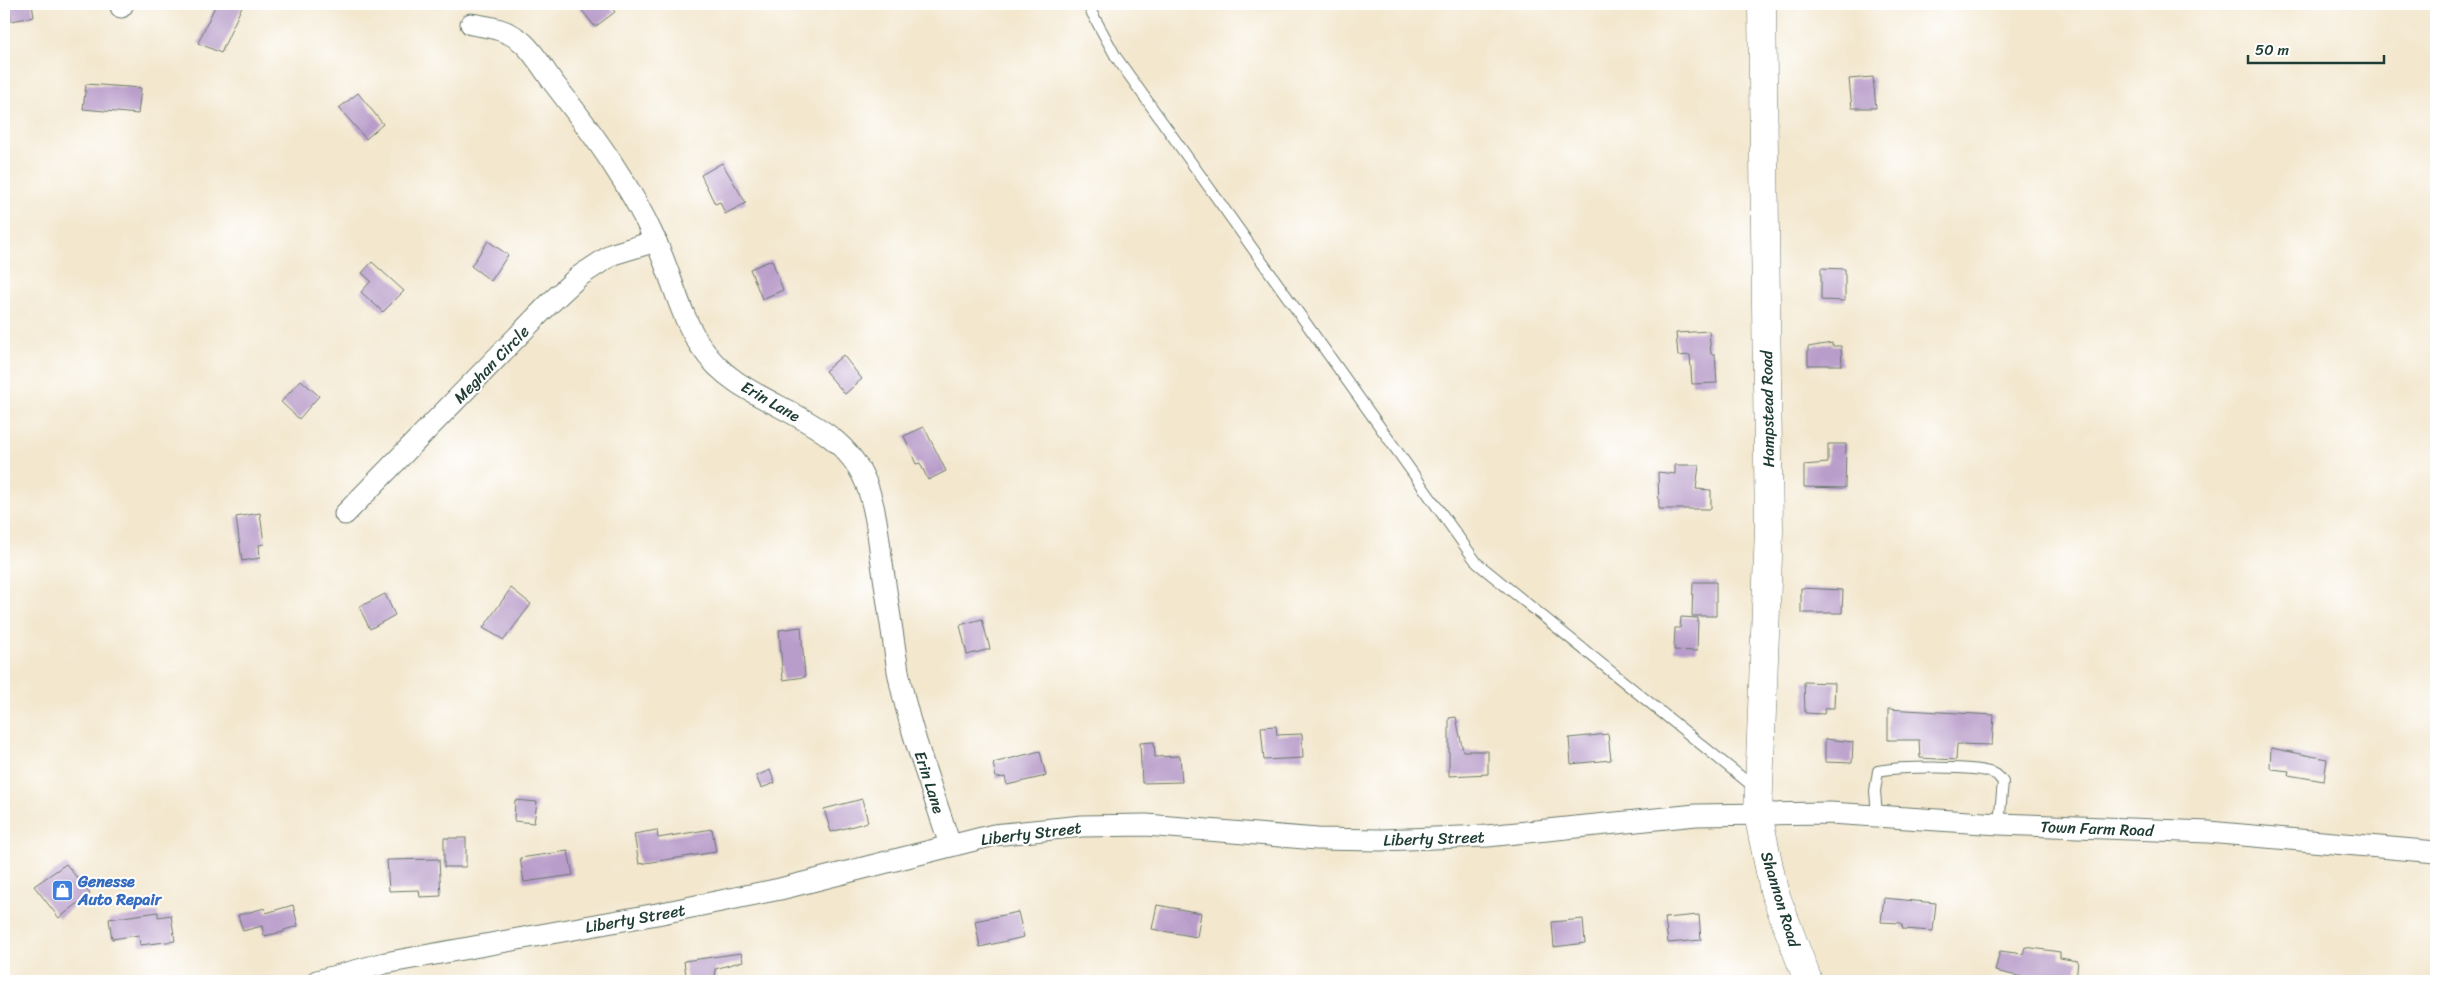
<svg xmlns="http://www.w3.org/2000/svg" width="2440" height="985" viewBox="0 0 2440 985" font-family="Sriracha,sans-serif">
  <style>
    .building { fill: #b89cc9 }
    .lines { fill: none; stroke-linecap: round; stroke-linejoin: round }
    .lane-casing { stroke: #69786a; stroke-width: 12 }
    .street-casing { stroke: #69786a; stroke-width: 23 }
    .secondary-casing { stroke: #69786a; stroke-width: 29 }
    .lane { stroke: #fff; stroke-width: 10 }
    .street { stroke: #fff; stroke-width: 21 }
    .secondary { stroke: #fff; stroke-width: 28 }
    .labels { text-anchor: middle; stroke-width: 4; stroke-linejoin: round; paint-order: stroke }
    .street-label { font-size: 16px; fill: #1f3d34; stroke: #fff }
    .shop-label { font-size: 16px; font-weight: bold; fill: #366cbe; stroke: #fff; text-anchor: start }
  </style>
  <rect width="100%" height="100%" fill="#fff"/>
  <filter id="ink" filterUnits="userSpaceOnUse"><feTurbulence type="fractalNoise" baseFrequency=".02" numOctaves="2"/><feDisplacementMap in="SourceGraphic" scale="10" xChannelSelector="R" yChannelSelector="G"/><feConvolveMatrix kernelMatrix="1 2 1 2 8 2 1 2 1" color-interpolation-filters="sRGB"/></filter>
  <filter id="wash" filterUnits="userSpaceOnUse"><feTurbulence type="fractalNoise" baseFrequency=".0096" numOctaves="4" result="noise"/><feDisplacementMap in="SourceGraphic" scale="20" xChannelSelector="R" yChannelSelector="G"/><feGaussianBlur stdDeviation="1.12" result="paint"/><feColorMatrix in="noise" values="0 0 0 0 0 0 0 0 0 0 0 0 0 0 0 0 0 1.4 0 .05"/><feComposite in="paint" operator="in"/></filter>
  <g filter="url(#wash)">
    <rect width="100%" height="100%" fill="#f3e7ce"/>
    <g id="blocks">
      <g class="building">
        <path d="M8 4H32L34 17 11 21Z"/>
        <path d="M216 4H243L221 53 198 43Z"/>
        <path d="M577 4H608L615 12 595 27Z"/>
        <path d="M1873 77 1876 108H1852L1849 79Z"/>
        <path d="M86 84 141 88 138 114 83 109Z"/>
        <path d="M358 93 383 124 366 139 339 108Z"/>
        <path d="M722 163 746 203 725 214 720 202 715 204 701 175Z"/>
        <path d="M488 241 508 255 491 281 471 266Z"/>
        <path d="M772 260 783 290 762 299 750 269Z"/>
        <path d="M372 262 404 291 383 312 361 292 371 281 362 273Z"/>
        <path d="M1821 268 1845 269V301L1821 300Z"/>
        <path d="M1709 331 1711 354H1715L1717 383 1692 384 1690 355 1678 356 1676 333Z"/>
        <path d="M1832 343V346H1841L1842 365H1808V347Z"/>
        <path d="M843 355 862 379 845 394 825 371Z"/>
        <path d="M301 380 319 396 299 419 281 402Z"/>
        <path d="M924 427 946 471 928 480 920 463 916 464 904 436Z"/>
        <path d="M1828 444H1846L1845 488 1804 487V465L1828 463Z"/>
        <path d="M1675 465H1699L1696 489 1711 490V509H1659L1658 472 1675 474Z"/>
        <path d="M260 513 264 544 259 545 260 558 242 561 236 517Z"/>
        <path d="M1693 582H1716V616H1692Z"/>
        <path d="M511 588 531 604 504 640 483 628Z"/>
        <path d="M1801 588 1843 590 1842 613H1801Z"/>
        <path d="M385 594 395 615 370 629 359 607Z"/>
        <path d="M1681 617 1698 618 1697 651 1674 650 1675 628H1680Z"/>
        <path d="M982 619 990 649 967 655 960 625Z"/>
        <path d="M801 627 805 677 783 680 779 630Z"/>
        <path d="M1804 682 1835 683 1834 708H1826L1824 714 1805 713Z"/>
        <path d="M1888 709 1994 715 1992 745 1957 744 1956 760 1920 758 1919 740H1888Z"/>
        <path d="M1456 717 1463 751H1488V774L1449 776V718Z"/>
        <path d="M1276 726 1277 735 1302 734 1303 758 1264 760 1261 727Z"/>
        <path d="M1608 734 1611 760 1571 764 1569 738Z"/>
        <path d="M1825 739 1853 742 1852 763 1825 762Z"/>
        <path d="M1154 742 1155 757 1180 756 1182 782 1142 783 1140 743Z"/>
        <path d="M2271 748 2327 759 2324 781 2288 775 2289 771 2272 769 2270 767Z"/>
        <path d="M1040 751 1046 776 1007 785 1005 777 996 778 993 763Z"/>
        <path d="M770 770 775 783 761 788 756 776Z"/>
        <path d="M862 799 868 822 831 832 824 809Z"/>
        <path d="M515 800 537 802 534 823 514 821Z"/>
        <path d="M712 829 716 852 639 864 634 834 657 830 658 838Z"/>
        <rect x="444" y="838" width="22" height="29"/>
        <path d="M568 851 573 875 524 882 520 858Z"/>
        <path d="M439 859 441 896 420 897 419 890 389 891 387 860Z"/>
        <path d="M66 864 90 894 59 918 34 886Z"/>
        <path d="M1884 898 1936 903 1933 931 1903 929 1901 923 1881 922Z"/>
        <path d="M293 905 298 926 284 930V932L264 936 262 926 243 931 238 915 265 908 266 913Z"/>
        <path d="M1157 905 1201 913 1197 937 1152 929Z"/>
        <path d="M158 912V917L171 915 175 941 140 945 139 935 112 939 109 919Z"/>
        <path d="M1018 912 1024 937 980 947 975 921Z"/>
        <path d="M1699 915 1701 940 1668 943 1665 918Z"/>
        <path d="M1583 919 1585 943 1554 947 1552 922Z"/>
        <path d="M2025 947 2060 952V958L2078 961 2076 981H2041L1995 971 2000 951 2023 954Z"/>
        <path d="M741 953 743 961 715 969 716 979 687 981 684 961Z"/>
      </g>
    </g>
  </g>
  <g filter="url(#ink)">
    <use href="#blocks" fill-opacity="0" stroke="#69786a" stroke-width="1"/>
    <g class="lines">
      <defs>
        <g id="lane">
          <path d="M1087 4 1116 57 1477 563 1755 788"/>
          <path d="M1877 815 1875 791 1878 771C1899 767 1977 765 1995 774 1998 775 2000 779 2003 782L1999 824"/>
        </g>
        <g id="street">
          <path d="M121 7 123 4"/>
          <path d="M471 24C489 27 507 29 522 42 535 53 545 72 556 86 594 135 630 184 656 242 672 276 680 317 702 348 742 409 837 410 866 483 875 506 878 532 881 557 887 595 892 633 898 671 909 730 932 788 950 845"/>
          <path d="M345 514 547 306 578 277 613 254 656 241"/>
          <path d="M317 981 385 963 657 914 780 889 994 835 1082 826 1146 825 1317 839 1381 840 1487 836 1696 815 1830 813 1999 824 2208 832 2436 852"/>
        </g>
        <path id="secondary" d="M1762 4 1769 530 1758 814 1774 891 1808 981"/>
      </defs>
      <use href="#lane" class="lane-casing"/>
      <use href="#street" class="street-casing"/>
      <use href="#secondary" class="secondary-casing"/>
      <use href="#lane" class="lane"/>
      <use href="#street" class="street"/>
      <use href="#secondary" class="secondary"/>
    </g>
  </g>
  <defs>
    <symbol id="shop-square" viewBox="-11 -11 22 22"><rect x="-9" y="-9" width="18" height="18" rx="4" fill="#3f7fe0" stroke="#fff"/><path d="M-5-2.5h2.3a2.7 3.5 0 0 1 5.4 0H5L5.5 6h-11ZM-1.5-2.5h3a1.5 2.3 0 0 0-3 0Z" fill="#fff"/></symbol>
  </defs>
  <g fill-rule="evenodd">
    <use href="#shop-square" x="50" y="878" width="25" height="25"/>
  </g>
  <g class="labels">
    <g class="street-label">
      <text transform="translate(491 364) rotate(-46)" y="6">Meghan Circle</text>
      <text transform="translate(771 401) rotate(30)" y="6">Erin Lane</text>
      <text transform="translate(1767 409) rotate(-91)" y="6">Hampstead Road</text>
      <text transform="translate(930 782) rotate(72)" y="6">Erin Lane</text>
      <text transform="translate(2097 828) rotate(2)" y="6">Town Farm Road</text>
      <text transform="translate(1031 833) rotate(-7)" y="6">Liberty Street</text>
      <text transform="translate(1434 838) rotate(-2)" y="6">Liberty Street</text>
      <text transform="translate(1781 899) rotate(73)" y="6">Shannon Road</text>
      <text transform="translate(635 918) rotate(-10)" y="6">Liberty Street</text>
    </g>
    <g class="shop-label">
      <text x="78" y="887">Genesse<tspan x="78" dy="18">Auto Repair</tspan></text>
    </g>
  </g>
  <rect width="2440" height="985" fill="none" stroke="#fff" stroke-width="20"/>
  <path d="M2248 55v8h136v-8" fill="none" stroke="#1f3d34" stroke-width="2.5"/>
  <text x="2255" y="55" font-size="15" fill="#1f3d34" stroke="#ffffff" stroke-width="4" paint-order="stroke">50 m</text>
</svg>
